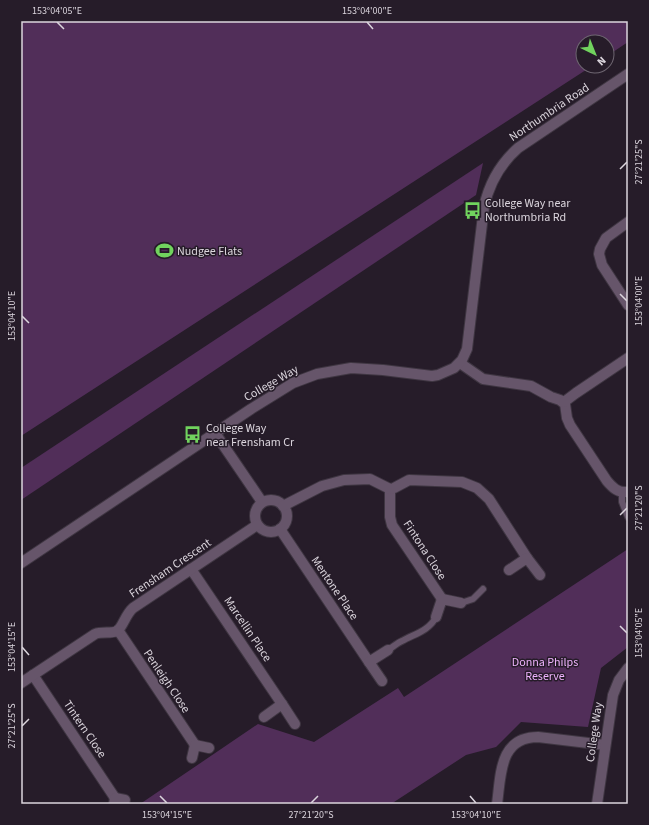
<svg xmlns="http://www.w3.org/2000/svg" width="649" height="825" viewBox="0 0 649 825" font-family="'Source Sans 3',sans-serif">
  <style>
    .green { fill: #512e59 }
    .lines { fill: none; stroke-linecap: round; stroke-linejoin: round }
    .service-casing { stroke: #3f3642; stroke-width: 8 }
    .minor-casing { stroke: #3f3642; stroke-width: 12 }
    .service { stroke: #66556a; stroke-width: 6 }
    .minor { stroke: #66556a; stroke-width: 10 }
    .ticks { fill: none; stroke: #dbd5dd; stroke-width: 1.5 }
    .labels { text-anchor: middle; stroke-width: 3; stroke-linejoin: round; paint-order: stroke }
    .street-label { font-size: 12px; fill: #dbd5dd; stroke: #261c29 }
    .poi-label { font-size: 12px; fill: #dbd5dd; stroke: #261c29; text-anchor: start }
    .park-label { font-size: 12px; fill: #eeb2fc; stroke: #261c29 }
    .neatline { fill: none; stroke: #dbd5dd; stroke-width: 1.5 }
    .ticks-label { font-size: 10px; text-anchor: middle; fill: #dbd5dd }
  </style>
  <rect width="100%" height="100%" fill="#261c29"/>
  <g class="green">
    <path d="M21 21H628V42L607 56V42H583V66H592L21 436Z"/>
    <path d="M483 163 476 195 21 500V468Z"/>
    <path d="M628 549V647L601 668 588 727 521 722 496 747 466 755 391 804H140L258 724 314 742 398 688 404 697Z"/>
  </g>
  <g class="lines">
    <defs>
      <g id="service">
        <path d="M622 492V502L628 517"/>
        <path d="M461 603 473 599 483 589"/>
        <path d="M388 650C393 647 397 643 402 641 414 634 429 631 436 617"/>
      </g>
      <g id="minor">
        <path d="M628 222 606 238 600 249 599 254 602 265 628 305"/>
        <path d="M460 363 483 379 531 386 551 397 560 400 565 404 567 418 570 425 607 481C613 488 618 493 628 492"/>
        <path d="M564 402 576 393 628 358"/>
        <path d="M215 433 262 502"/>
        <path d="M390 489V517L392 525 442 599"/>
        <circle cx="271" cy="516" r="16"/>
        <path d="M283 506 322 486 344 480 370 479 390 489 394 488 409 480 462 482 477 488 489 499 527 558"/>
        <path d="M280 529 369 662"/>
        <path d="M21 563 251 409 293 383 317 374 351 368 383 370 432 376 438 375 454 368 462 360 467 349 484 207C489 184 500 164 518 148L628 74"/>
        <path d="M191 569 282 704"/>
        <path d="M509 570 527 558 540 575"/>
        <path d="M436 617 442 599 461 603"/>
        <path d="M118 630 195 745"/>
        <path d="M33 675 115 798"/>
        <path d="M382 681 369 662 388 650"/>
        <path d="M21 683 95 634C102 631 111 634 117 631 123 627 125 615 133 608L257 525"/>
        <path d="M264 717 282 704 295 724"/>
        <path d="M192 758 195 745 209 748"/>
        <path d="M114 804 115 798 125 800"/>
        <path d="M497 804C501 775 499 737 538 737L605 745"/>
        <path d="M597 804 613 695 619 680 628 668"/>
      </g>
    </defs>
    <use href="#service" class="service-casing"/>
    <use href="#minor" class="minor-casing"/>
    <use href="#service" class="service"/>
    <use href="#minor" class="minor"/>
  </g>
  <path class="ticks" d="M57 22 64 29M367 22 373 29M620 169 627 162M620 294 627 301M22 316 29 323M620 515 627 508M620 626 627 633M22 647 29 655M22 726 29 719M160 796 167 803M470 796 476 803M311 803 318 796"/>
  <defs>
    <symbol id="bus-bare" viewBox="-9 -9 18 18"><path d="M-5-6H5V4H4V6H2V4H-2V6H-4V4H-5ZM-3.5-4V0h7V-4ZM-3.5 1.2v1.5H-2V1.2ZM2 1.2v1.5H3.5V1.2Z" fill="#71d35e" stroke="#261c29" stroke-width="2.5" paint-order="stroke"/></symbol>
    <symbol id="stadium-bare" viewBox="-9 -9 18 18"><path d="M0-5a6.5 5 0 1 0 0 10a6.5 5 0 1 0 0-10ZM-3.5-1.8h7v3.6h-7Z" fill="#71d35e" stroke="#261c29" stroke-width="2.5" paint-order="stroke"/></symbol>
  </defs>
  <g fill-rule="evenodd">
    <use href="#bus-bare" x="460" y="198" width="25" height="25"/>
    <use href="#stadium-bare" x="152" y="238" width="25" height="25"/>
    <use href="#bus-bare" x="180" y="422" width="25" height="25"/>
  </g>
  <g class="labels">
    <g class="street-label">
      <text transform="translate(549 112) rotate(-34)" y="4">Northumbria Road</text>
      <text transform="translate(271 383) rotate(-30)" y="4">College Way</text>
      <text transform="translate(425 550) rotate(57)" y="4">Fintona Close</text>
      <text transform="translate(170 568) rotate(-34)" y="4">Frensham Crescent</text>
      <text transform="translate(335 588) rotate(56)" y="4">Mentone Place</text>
      <text transform="translate(248 629) rotate(56)" y="4">Marcellin Place</text>
      <text transform="translate(167 681) rotate(56)" y="4">Penleigh Close</text>
      <text transform="translate(85 729) rotate(56)" y="4">Tintern Close</text>
      <text transform="translate(594 732) rotate(-82)" y="4">College Way</text>
    </g>
    <g class="poi-label">
      <text x="485" y="207">College Way near<tspan x="485" dy="14">Northumbria Rd</tspan></text>
      <text x="177" y="255">Nudgee Flats</text>
      <text x="206" y="432">College Way<tspan x="206" dy="14">near Frensham Cr</tspan></text>
    </g>
    <g class="park-label">
      <text x="545" y="666">Donna Philps<tspan x="545" dy="14">Reserve</tspan></text>
    </g>
  </g>
  <rect width="649" height="825" fill="none" stroke="#261c29" stroke-width="44"/>
  <g transform="translate(595 54) rotate(137)"><circle r="19" fill="#261c29" stroke="#6e6671"/>
  <path d="M0-3L7 15L0 10L-7 15Z" fill="#71d35e"/>
  <text y="-6" font-size="11" font-weight="bold" text-anchor="middle" fill="#dbd5dd">N</text>
  </g>
  <rect x="22" y="22" width="605" height="781" class="neatline"/>
  <g class="ticks-label">
    <text x="57" y="14">153°04'05"E</text>
    <text x="367" y="14">153°04'00"E</text>
    <text transform="translate(638 162) rotate(-90)" y="4">27°21'25"S</text>
    <text transform="translate(638 301) rotate(-90)" y="4">153°04'00"E</text>
    <text transform="translate(11 316) rotate(-90)" y="4">153°04'10"E</text>
    <text transform="translate(638 508) rotate(-90)" y="4">27°21'20"S</text>
    <text transform="translate(638 633) rotate(-90)" y="4">153°04'05"E</text>
    <text transform="translate(11 647) rotate(-90)" y="4">153°04'15"E</text>
    <text transform="translate(11 726) rotate(-90)" y="4">27°21'25"S</text>
    <text x="167" y="818">153°04'15"E</text>
    <text x="311" y="818">27°21'20"S</text>
    <text x="476" y="818">153°04'10"E</text>
  </g>
</svg>
